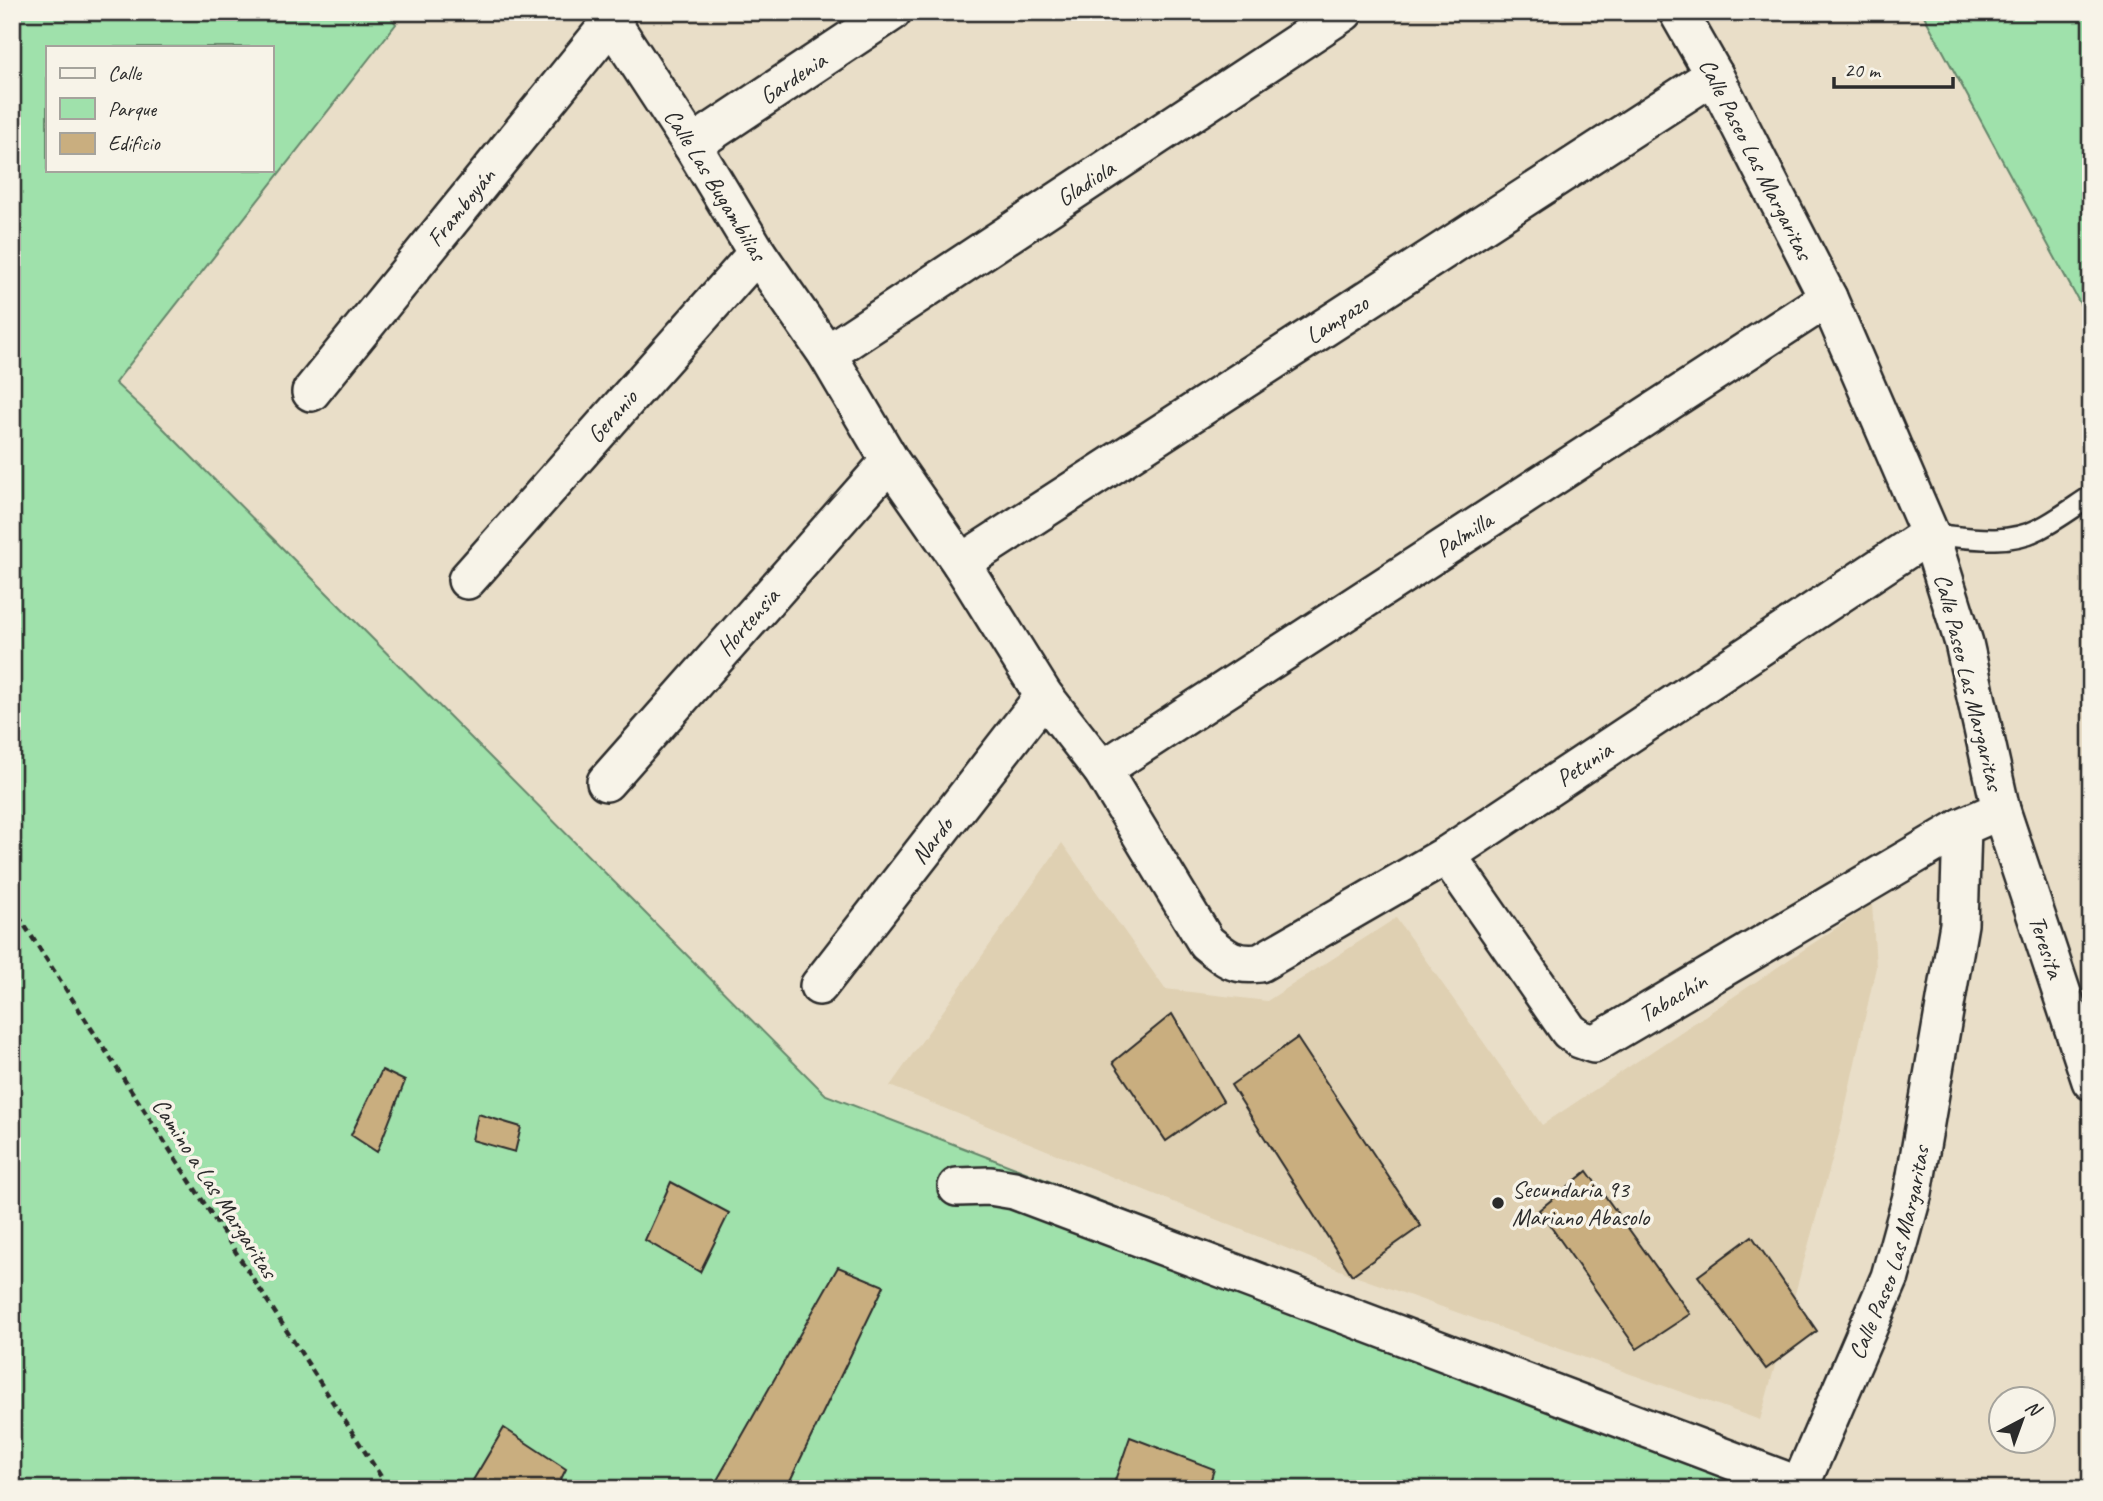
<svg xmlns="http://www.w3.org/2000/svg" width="2103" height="1501" viewBox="0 0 2103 1501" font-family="Caveat,sans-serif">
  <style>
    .built { fill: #dfd0b2 }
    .green { fill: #9fe1ab; stroke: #65866b; stroke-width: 2; fill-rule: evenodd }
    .building { fill: #c9ae7f; stroke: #2b2b2b; stroke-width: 2 }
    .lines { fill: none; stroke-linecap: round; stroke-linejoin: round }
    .service-casing { stroke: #2b2b2b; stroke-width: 24 }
    .minor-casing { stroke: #2b2b2b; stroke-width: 42 }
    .path { stroke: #2b2b2b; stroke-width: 4.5; stroke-dasharray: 7 5; stroke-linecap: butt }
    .service { stroke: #f7f3e8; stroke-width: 19 }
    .minor { stroke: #f7f3e8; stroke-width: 37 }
    .poi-dot { fill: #2b2b2b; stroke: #f7f3e8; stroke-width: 2.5 }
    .labels { text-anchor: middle; stroke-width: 7; stroke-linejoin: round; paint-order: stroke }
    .street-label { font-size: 24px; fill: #2b2b2b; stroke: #f7f3e8 }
    .poi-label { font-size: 24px; fill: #2b2b2b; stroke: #f7f3e8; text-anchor: start }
  </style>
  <rect width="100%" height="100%" fill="#e9dec8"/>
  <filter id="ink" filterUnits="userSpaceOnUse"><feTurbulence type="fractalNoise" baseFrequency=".0143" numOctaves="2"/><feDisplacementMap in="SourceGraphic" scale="14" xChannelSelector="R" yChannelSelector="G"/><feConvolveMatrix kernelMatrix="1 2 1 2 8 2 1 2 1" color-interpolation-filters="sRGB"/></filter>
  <g filter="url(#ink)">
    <path class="built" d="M1062 843 1165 989 1267 1001 1396 918 1542 1125 1872 904 1876 967 1840 1131 1760 1420 1352 1275 890 1086Z"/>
    <g class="green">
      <path d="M12 12H387L396 24 115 383 156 421 826 1095 1847 1489H12ZM47 47H271V170H47Z"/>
      <path d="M1922 12H2091V324Z"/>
    </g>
    <g class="building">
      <path d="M1172 1014 1223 1101 1166 1141 1113 1062Z"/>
      <path d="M1297 1038 1421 1226 1352 1275 1231 1085Z"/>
      <path d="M382 1070 405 1081 377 1152 351 1135Z"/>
      <path d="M478 1114 521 1127 515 1152 472 1140Z"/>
      <path d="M1587 1171 1690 1314 1637 1349 1539 1210Z"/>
      <path d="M671 1182 729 1213 700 1272 645 1240Z"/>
      <path d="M1752 1236 1817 1331 1766 1369 1698 1276Z"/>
      <path d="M838 1267 884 1286 786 1489H712Z"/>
      <path d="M504 1428 566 1469 556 1489H484L472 1482Z"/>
      <path d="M1130 1437 1214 1469 1208 1489H1112Z"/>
    </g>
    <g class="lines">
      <defs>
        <path id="service" d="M1930 534C1965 537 2006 546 2039 529 2057 520 2074 507 2091 496"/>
        <g id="minor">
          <path id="s1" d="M605 12 692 145 757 253 827 354 890 461 961 563 1044 696 1102 770 1206 942C1225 958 1234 966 1260 963L1447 855 1930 534"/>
          <path id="s2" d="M692 145 892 12"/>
          <path id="s3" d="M827 354 1344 12"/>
          <path id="s4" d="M311 392 611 22"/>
          <path id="s5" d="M961 563 1714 75"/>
          <path id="s6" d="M467 580 757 253"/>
          <path id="s7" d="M1102 770 1828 298"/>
          <path id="s8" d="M606 782 890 461"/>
          <path id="s9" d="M2001 810 2091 1081"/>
          <path id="s10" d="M1447 855 1569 1031 1580 1039 1594 1044 1962 827"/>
          <path id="s11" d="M819 986 1044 696"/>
          <path id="s12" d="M957 1187 990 1186 1014 1190 1800 1486 1890 1277 1913 1193 1959 924 1962 827 2001 810 1964 643 1930 534 1828 298 1714 75 1678 12"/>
        </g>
      </defs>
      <use href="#service" class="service-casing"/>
      <use href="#minor" class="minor-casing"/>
      <path class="path" d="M12 906 389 1489"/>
      <use href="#service" class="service"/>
      <use href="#minor" class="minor"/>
    </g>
  </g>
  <circle class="poi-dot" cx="1498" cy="1203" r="7"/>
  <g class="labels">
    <g class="street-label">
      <text dy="8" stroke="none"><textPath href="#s2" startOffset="121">Gardenia</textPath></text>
      <text transform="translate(1756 159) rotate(63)" y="8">Calle Paseo Las Margaritas</text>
      <text dy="8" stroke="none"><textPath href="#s3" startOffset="310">Gladiola</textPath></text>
      <text dy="8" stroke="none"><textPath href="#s1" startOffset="205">Calle Las Bugambilias</textPath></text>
      <text dy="8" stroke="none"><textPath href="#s4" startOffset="238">Framboyán</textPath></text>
      <text dy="8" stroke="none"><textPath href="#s5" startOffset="448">Lampazo</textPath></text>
      <text dy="8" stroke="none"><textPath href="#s6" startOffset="219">Geranio</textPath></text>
      <text dy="8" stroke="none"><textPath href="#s7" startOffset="432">Palmilla</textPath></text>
      <text dy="8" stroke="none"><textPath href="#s8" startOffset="214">Hortensia</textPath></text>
      <text transform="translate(1969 682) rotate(76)" y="8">Calle Paseo Las Margaritas</text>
      <text dy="8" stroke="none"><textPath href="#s1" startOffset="1549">Petunia</textPath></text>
      <text dy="8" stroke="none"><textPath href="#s11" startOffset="184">Nardo</textPath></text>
      <text dy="8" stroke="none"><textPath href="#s9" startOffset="144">Teresita</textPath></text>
      <text dy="8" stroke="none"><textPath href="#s10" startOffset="334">Tabachín</textPath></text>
      <text transform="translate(215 1188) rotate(57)" y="8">Camino a Las Margaritas</text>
      <text dy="8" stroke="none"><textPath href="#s12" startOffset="1148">Calle Paseo Las Margaritas</textPath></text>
    </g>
    <g class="poi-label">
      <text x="1512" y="1197">Secundaria 93<tspan x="1512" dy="28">Mariano Abasolo</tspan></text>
    </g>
  </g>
  <rect width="2103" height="1501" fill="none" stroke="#f7f3e8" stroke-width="42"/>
  <rect x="21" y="21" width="2061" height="1459" fill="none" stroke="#2b2b2b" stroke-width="2.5" filter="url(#ink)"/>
  <rect x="46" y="46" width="228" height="126" fill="#f7f3e8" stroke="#a5a39c" stroke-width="2"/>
  <rect x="60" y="68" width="35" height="10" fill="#f7f3e8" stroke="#a5a39c" stroke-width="2"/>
  <text x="108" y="80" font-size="21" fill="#2b2b2b">Calle</text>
  <rect x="60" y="98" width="35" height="21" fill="#9fe1ab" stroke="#a5a39c" stroke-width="2"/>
  <text x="108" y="116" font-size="21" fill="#2b2b2b">Parque</text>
  <rect x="60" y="133" width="35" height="21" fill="#c9ae7f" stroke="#a5a39c" stroke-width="2"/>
  <text x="108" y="150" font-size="21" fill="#2b2b2b">Edificio</text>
  <g transform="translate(2022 1420) rotate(41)"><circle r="33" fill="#f7f3e8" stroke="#a5a39c" stroke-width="2"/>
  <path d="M0-5L12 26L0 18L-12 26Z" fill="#2b2b2b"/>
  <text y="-10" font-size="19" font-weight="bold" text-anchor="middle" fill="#2b2b2b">N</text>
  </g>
  <path d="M1834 77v10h119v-10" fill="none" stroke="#2b2b2b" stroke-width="3.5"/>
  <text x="1844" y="77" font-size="21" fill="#2b2b2b" stroke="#f7f3e8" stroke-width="5" paint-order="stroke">20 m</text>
</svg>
